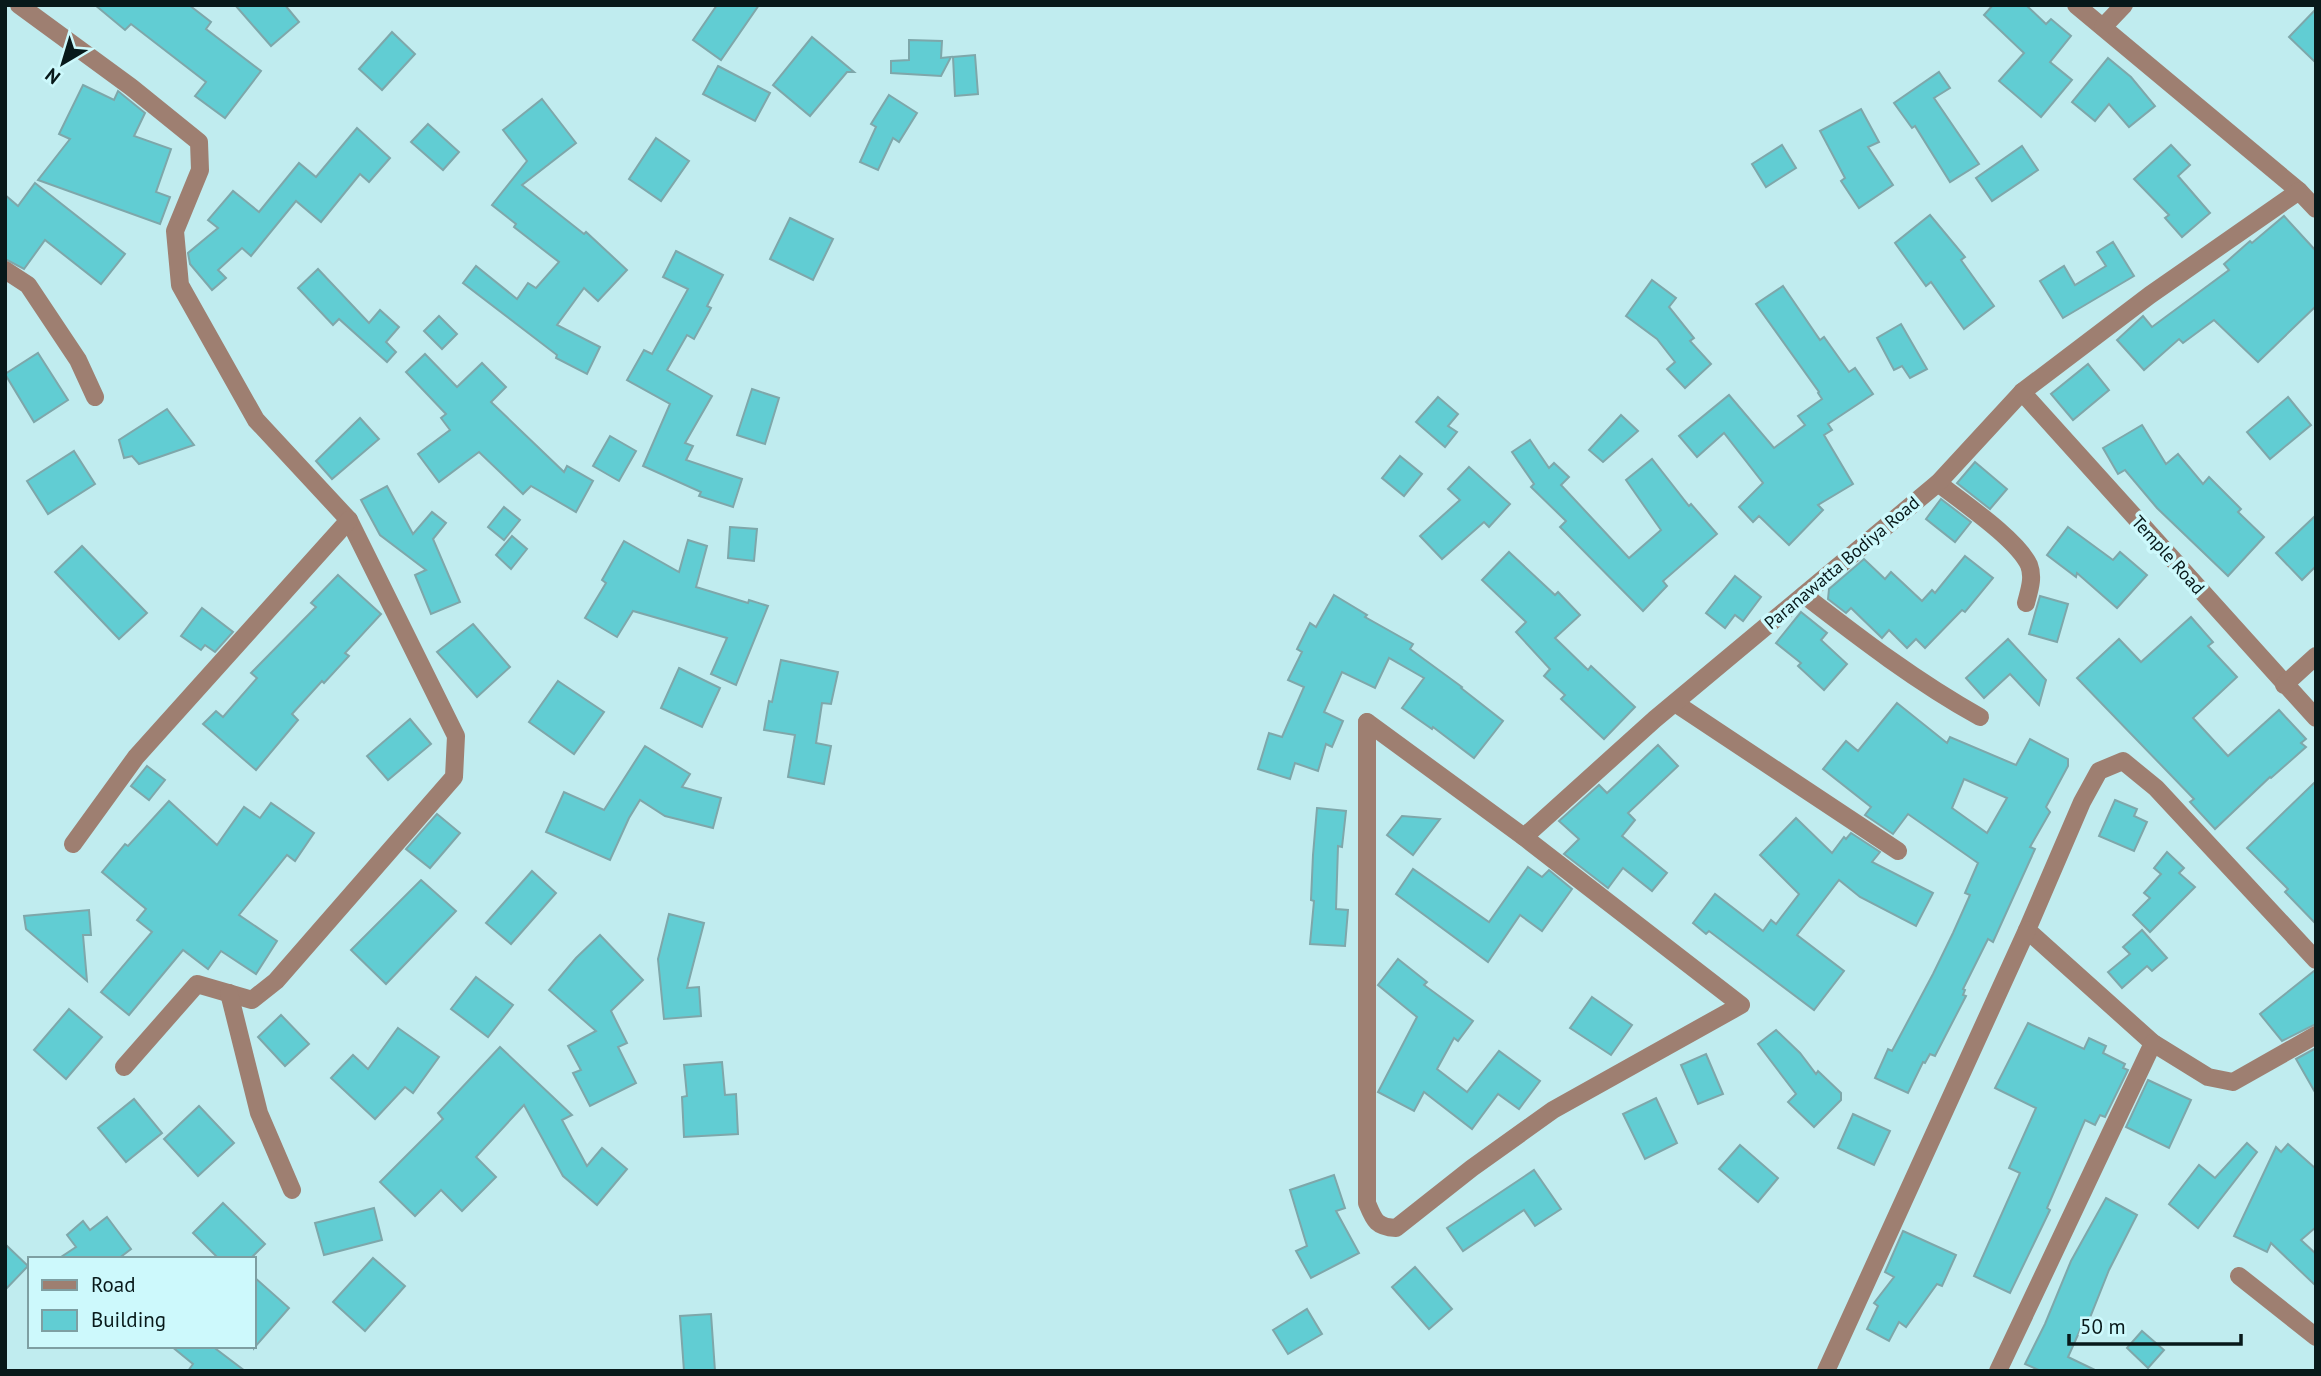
<svg xmlns="http://www.w3.org/2000/svg" width="2321" height="1376" viewBox="0 0 2321 1376" font-family="'PT Sans',sans-serif">
  <style>
    .building { fill: #61cdd3; stroke: #7ea7aa; stroke-width: 2; fill-rule: evenodd }
    .lines { fill: none; stroke-linecap: round; stroke-linejoin: round }
    .minor { stroke: #9e7f71; stroke-width: 18 }
    .labels { text-anchor: middle; stroke-width: 7; stroke-linejoin: round; paint-order: stroke }
    .street-label { font-size: 18px; fill: #08191a; stroke: #cdf9fc }
  </style>
  <rect width="100%" height="100%" fill="#c0ecef"/>
  <g class="building">
    <path d="M95 5H189L211 22 206 29 261 71 225 118 195 96 206 82 131 24 125 30Z"/>
    <path d="M235 5H285L299 22 271 46Z"/>
    <path d="M717 5H759L721 60 693 40Z"/>
    <path d="M1993 5H2026L2046 24 2051 19 2071 36 2050 62 2072 80 2041 117 1999 81 2024 53 1984 15Z"/>
    <path d="M2316 9V63L2289 37Z"/>
    <path d="M392 32 415 54 382 90 359 69Z"/>
    <path d="M812 37 854 72H847L810 116 773 85Z"/>
    <path d="M909 40 942 41 941 58 951 57 941 76 891 73V61L909 60Z"/>
    <path d="M975 55 978 94 955 96 953 57Z"/>
    <path d="M2108 58 2131 77 2155 106 2129 127 2109 104 2095 121 2072 102Z"/>
    <path d="M718 66 770 93 755 121 703 94Z"/>
    <path d="M1939 72 1950 88 1934 98 1979 164 1950 182 1915 126 1912 128 1894 103Z"/>
    <path d="M83 85 114 100 118 91 145 113 134 136 171 149 156 192 170 197 160 224 38 180 70 139 59 134Z"/>
    <path d="M889 95 917 113 899 142 893 138 878 170 860 162 876 127 871 124Z"/>
    <path d="M542 99 576 143 522 185 584 234 586 232 627 270 598 301 584 288 557 325 600 347 587 374 556 358 557 355 463 283 476 266 517 299 528 283 536 288 559 262 514 227 516 224 492 205 527 161 503 130Z"/>
    <path d="M1861 109 1879 142 1868 147 1893 185 1859 208 1841 181 1845 178 1820 131Z"/>
    <path d="M428 124 459 152 443 170 411 142Z"/>
    <path d="M357 128 390 158 369 182 360 174 321 222 296 201 251 256 242 248 218 270 226 278 212 290 190 264 188 253 218 228 208 220 233 191 259 212 299 163 316 177Z"/>
    <path d="M656 138 689 161 661 201 629 179Z"/>
    <path d="M1782 145 1796 168 1766 187 1752 164Z"/>
    <path d="M2171 145 2190 165 2178 176 2210 213 2182 237 2165 218 2169 215 2134 179Z"/>
    <path d="M2022 146 2038 170 1992 201 1976 178Z"/>
    <path d="M35 183 125 254 101 284 45 240 24 269 5 259V195L18 206Z"/>
    <path d="M1930 215 1965 257 1961 260 1994 306 1964 329 1931 282 1926 286 1895 243Z"/>
    <path d="M2284 216 2316 251V306L2258 362 2214 320 2183 343 2179 339 2144 370 2117 340 2143 316 2152 327 2229 270 2224 264 2250 241 2252 243Z"/>
    <path d="M790 218 833 239 813 280 770 259Z"/>
    <path d="M2113 242 2134 276 2063 318 2040 281 2064 266 2075 285 2106 266 2097 252Z"/>
    <path d="M676 251 723 275 707 306 711 308 694 339 687 335 667 370 712 396 685 443 693 446 686 460 742 479 733 507 699 496 701 492 643 466 670 404 627 380 644 350 652 354 688 289 663 277Z"/>
    <path d="M318 269 369 323 380 310 399 327 386 342 396 352 387 362 339 319 333 325 298 288Z"/>
    <path d="M1652 280 1676 298 1669 307 1694 338 1690 341 1711 364 1685 388 1667 369 1675 362 1657 339 1626 316Z"/>
    <path d="M1783 286 1820 340 1824 337 1849 372 1855 368 1873 394 1828 424 1832 430 1824 435 1853 484 1818 505 1823 510 1789 545 1759 516 1753 522 1739 507 1763 483 1724 433 1697 457 1679 436 1729 395 1774 448 1805 425 1798 416 1822 399 1818 393 1819 392 1756 304Z"/>
    <path d="M439 316 457 334 442 349 424 331Z"/>
    <path d="M1901 324 1927 369 1910 378 1902 366 1894 370 1877 338Z"/>
    <path d="M38 353 68 400 34 422 5 374Z"/>
    <path d="M425 354 457 387 482 363 506 387 491 402 564 472 567 466 593 481 576 512 531 486 523 494 479 452 439 482 418 454 450 430 441 418 446 414 406 372Z"/>
    <path d="M2088 364 2109 390 2073 420 2051 394Z"/>
    <path d="M752 389 779 398 765 444 737 435Z"/>
    <path d="M1438 397 1458 414 1448 426 1457 432 1445 447 1416 422Z"/>
    <path d="M2288 397 2311 425 2270 459 2247 432Z"/>
    <path d="M167 409 194 445 139 464 132 456 124 458 119 440Z"/>
    <path d="M1621 415 1638 431 1603 462 1589 450Z"/>
    <path d="M360 418 379 439 332 479 316 461Z"/>
    <path d="M2142 425 2166 464 2178 454 2203 484 2209 477 2241 509 2238 512 2264 537 2228 576 2157 508 2125 470 2118 474 2103 448Z"/>
    <path d="M610 436 636 451 619 481 593 466Z"/>
    <path d="M1530 440 1549 468 1554 463 1569 477 1561 485 1629 558 1661 530 1626 480 1652 459 1689 506 1691 504 1717 534 1663 581 1667 586 1643 611 1560 527 1566 521 1531 487 1534 484 1512 452Z"/>
    <path d="M74 451 95 484 48 514 27 481Z"/>
    <path d="M1400 456 1422 474 1404 496 1382 478Z"/>
    <path d="M1975 462 2007 489 1990 509 1957 483Z"/>
    <path d="M1469 467 1510 504 1489 527 1484 522 1442 559 1420 536 1460 500 1448 489Z"/>
    <path d="M387 486 413 534 432 512 446 523 433 539 460 602 431 614 415 575 426 570 380 535 361 500Z"/>
    <path d="M1941 499 1971 522 1955 542 1926 519Z"/>
    <path d="M504 507 520 520 504 540 488 527Z"/>
    <path d="M2316 515V566L2302 580 2276 553Z"/>
    <path d="M730 527 757 529 754 561 728 558Z"/>
    <path d="M2068 527 2113 560 2120 552 2147 575 2117 608 2077 573 2076 577 2047 555Z"/>
    <path d="M512 536 527 549 511 569 496 555Z"/>
    <path d="M688 540 707 546 696 587 748 603 749 600 768 606 736 685 711 674 727 638 633 611 617 637 585 618 606 583 602 580 624 541 679 572Z"/>
    <path d="M82 546 147 613 119 639 55 572Z"/>
    <path d="M1509 552 1555 595 1558 592 1580 615 1555 638 1588 670 1591 666 1635 707 1604 739 1561 699 1565 695 1544 676 1550 669 1516 632 1526 622 1482 580Z"/>
    <path d="M1965 556 1993 578 1965 612 1962 610 1925 648 1916 639 1907 648 1889 630 1882 638 1851 608 1846 613 1828 599 1829 589 1864 559 1885 579 1891 572 1922 601 1932 590 1935 593Z"/>
    <path d="M338 575 381 614 345 653 349 656 324 683 322 681 292 714 298 720 256 770 203 724 216 711 223 717 257 678 251 673 316 607 311 603Z"/>
    <path d="M1735 576 1761 597 1743 621 1735 615 1725 628 1706 613Z"/>
    <path d="M1334 595 1367 615 1365 617 1413 644 1410 649 1462 687 1461 688 1503 721 1474 758 1433 727 1432 729 1402 708 1424 678 1389 658 1375 688 1342 672 1324 712 1343 721 1332 747 1326 744 1318 771 1295 763 1290 779 1258 769 1269 733 1282 737 1304 687 1288 680 1302 652 1297 649 1310 623 1316 627Z"/>
    <path d="M2040 596 2068 604 2057 642 2029 634Z"/>
    <path d="M202 608 233 632 215 652 205 645 201 650 181 636Z"/>
    <path d="M1801 612 1827 633 1821 640 1847 664 1824 690 1798 666 1801 663 1776 643Z"/>
    <path d="M2191 617 2213 642 2208 646 2237 677 2193 718 2228 756 2279 710 2306 739 2301 743 2306 747 2271 778 2270 777 2215 829 2190 802 2194 799 2077 678 2119 639 2141 662Z"/>
    <path d="M473 624 510 667 477 697 437 652Z"/>
    <path d="M2008 639 2046 680 2039 705 2010 674 1984 698 1966 678Z"/>
    <path d="M781 660 838 672 831 704 822 703 816 743 831 746 824 784 788 777 795 735 764 730 769 701 772 702Z"/>
    <path d="M679 668 720 688 702 727 661 708Z"/>
    <path d="M558 681 604 712 574 754 529 722Z"/>
    <path d="M1897 703 1947 743 1950 737 2016 765 2030 739 2068 759V766L2046 807 2050 812 2030 847 2035 849 1993 942 1988 939 1963 989 1965 990 1963 995 1966 996 1935 1056 1930 1054 1925 1063 1923 1062 1908 1093 1875 1078 1888 1049 1892 1051 1933 974 1953 933 1970 895 1965 893 1978 863 1908 814 1893 834 1865 815 1871 807 1823 769 1846 741 1858 751ZM1964 779 2007 798 1987 833 1952 808Z"/>
    <path d="M410 719 431 744 388 780 367 756Z"/>
    <path d="M1658 745 1678 766 1628 813 1635 820 1622 836 1667 873 1652 891 1623 868 1608 888 1564 854 1579 839 1559 821 1599 785 1607 793Z"/>
    <path d="M645 746 690 774 682 787 721 798 713 828 665 816 640 800 629 818 610 860 546 832 564 792 604 810Z"/>
    <path d="M147 766 165 780 149 800 131 786Z"/>
    <path d="M2316 781V924L2285 892 2288 889 2247 848Z"/>
    <path d="M2115 800 2137 809 2134 816 2147 822 2134 851 2099 836Z"/>
    <path d="M169 801 217 845 244 807 260 818 271 803 314 833 295 861 287 855 239 915 277 941 256 974 221 951 208 969 183 950 129 1015 101 992 152 932 137 920 146 909 102 872 125 844 128 846Z"/>
    <path d="M1317 808 1346 811 1342 847 1338 846 1336 909 1348 910 1345 946 1310 944 1314 901 1311 900 1313 855Z"/>
    <path d="M437 814 460 833 430 868 406 849Z"/>
    <path d="M1402 816 1440 819 1413 855 1387 835Z"/>
    <path d="M1796 818 1832 853 1844 837 1846 839 1851 833 1880 852 1872 862 1933 893 1916 926 1860 897 1839 880 1797 935 1844 971 1814 1010 1709 931 1706 934 1693 923 1715 894 1763 931 1771 920 1776 924 1799 894 1760 855Z"/>
    <path d="M2167 852 2184 868 2179 873 2195 887 2150 932 2133 915 2150 898 2144 893 2161 874 2154 868Z"/>
    <path d="M1528 867 1542 877 1549 870 1572 889 1542 931 1520 915 1488 962 1396 894 1413 869 1489 922Z"/>
    <path d="M532 871 556 893 511 944 486 923Z"/>
    <path d="M421 880 456 911 386 984 351 950Z"/>
    <path d="M89 910 91 935H83L87 981 26 929 24 916Z"/>
    <path d="M669 914 704 923 687 988 699 987 701 1016 664 1019 658 959Z"/>
    <path d="M2142 930 2167 958 2152 971 2147 966 2122 988 2108 972 2130 954 2123 947Z"/>
    <path d="M600 935 643 980 611 1011 627 1043 618 1047 636 1083 590 1106 573 1073 581 1070 568 1046 596 1031 549 990 576 958Z"/>
    <path d="M1398 959 1427 982 1424 985 1473 1021 1458 1041 1454 1038 1437 1069 1467 1092 1499 1051 1540 1081 1519 1109 1498 1094 1472 1129 1424 1092 1414 1111 1378 1092 1417 1017 1378 985Z"/>
    <path d="M2314 971H2316V1024L2282 1041 2260 1014Z"/>
    <path d="M476 977 513 1005 488 1037 451 1009Z"/>
    <path d="M1592 997 1632 1025 1611 1055 1570 1028Z"/>
    <path d="M69 1009 102 1037 66 1079 34 1050Z"/>
    <path d="M281 1015 309 1044 285 1066 258 1037Z"/>
    <path d="M2028 1023 2084 1049 2089 1038 2106 1046 2103 1053 2125 1064 2123 1068 2128 1070 2105 1117 2100 1115 2095 1125 2085 1120 2047 1208 2050 1210 2010 1293 1974 1276 2020 1173 2009 1168 2036 1108 1995 1088Z"/>
    <path d="M398 1028 439 1057 413 1093 405 1087 375 1119 331 1078 353 1055 368 1069Z"/>
    <path d="M1776 1030 1800 1053 1816 1074 1818 1071 1841 1093V1100L1814 1127 1788 1102 1796 1094 1758 1044Z"/>
    <path d="M500 1047 572 1115 562 1120 587 1166 602 1148 627 1169 597 1205 563 1176 524 1105 476 1157 496 1177 462 1211 441 1190 415 1216 380 1182 443 1119 438 1113Z"/>
    <path d="M2316 1048V1094L2296 1059Z"/>
    <path d="M1706 1054 1723 1094 1698 1104 1681 1065Z"/>
    <path d="M722 1062 725 1095 736 1094 738 1134 684 1137 682 1097 687 1096 684 1065Z"/>
    <path d="M2148 1080 2191 1100 2169 1148 2126 1127Z"/>
    <path d="M1656 1098 1677 1143 1645 1159 1623 1114Z"/>
    <path d="M134 1099 162 1133 126 1162 98 1128Z"/>
    <path d="M199 1106 234 1143 198 1176 164 1139Z"/>
    <path d="M1853 1114 1890 1131 1874 1165 1838 1148Z"/>
    <path d="M2247 1143 2257 1152 2198 1228 2169 1204 2199 1165 2215 1178Z"/>
    <path d="M2288 1144 2316 1169V1227L2301 1240 2316 1254V1286L2271 1243 2267 1252 2234 1236 2276 1147 2281 1152Z"/>
    <path d="M1740 1145 1778 1178 1758 1202 1719 1169Z"/>
    <path d="M1534 1170 1561 1209 1535 1226 1524 1210 1463 1251 1447 1228Z"/>
    <path d="M1334 1175 1345 1208 1336 1211 1359 1253 1311 1278 1296 1251 1307 1246 1290 1190Z"/>
    <path d="M2106 1198 2137 1215 2109 1270 2089 1320 2085 1319 2068 1357 2097 1371H2041L2025 1364 2045 1324 2071 1261Z"/>
    <path d="M223 1203 265 1244 250 1259H219L193 1233Z"/>
    <path d="M374 1208 382 1240 324 1255 315 1223Z"/>
    <path d="M107 1217 131 1249 118 1259H58L76 1247 67 1235 83 1221 90 1230Z"/>
    <path d="M1903 1231 1956 1255 1942 1286 1937 1284 1906 1327 1899 1322 1889 1341 1867 1329 1878 1306 1874 1303 1894 1277 1885 1272Z"/>
    <path d="M5 1244 28 1266 5 1290Z"/>
    <path d="M373 1258 405 1286 365 1331 333 1302Z"/>
    <path d="M1415 1267 1452 1309 1429 1329 1392 1287Z"/>
    <path d="M254 1277 289 1308 254 1348Z"/>
    <path d="M1307 1309 1322 1334 1288 1354 1273 1330Z"/>
    <path d="M711 1314 715 1371H684L680 1316Z"/>
    <path d="M2142 1331 2164 1350 2148 1368 2127 1348Z"/>
    <path d="M171 1346H212L245 1371H188L193 1364Z"/>
  </g>
  <g class="lines">
    <g class="minor">
      <path d="M19 5 131 87 199 142 200 170 175 231 180 285 256 420 349 520 456 736 454 777 276 981 252 1000 197 984 124 1067"/>
      <path d="M2076 5 2299 191"/>
      <path d="M2103 27 2124 5"/>
      <path d="M5 270 28 285 78 360 95 397"/>
      <path d="M2022 392 2316 718"/>
      <path d="M1938 483C1962 502 2017 539 2029 565 2034 578 2029 591 2026 603"/>
      <path d="M1804 595C1861 639 1917 682 1980 717"/>
      <path d="M2284 685 2316 656"/>
      <path d="M1675 703 1898 851"/>
      <path d="M1367 722 1524 837 1655 719 1938 483 2022 392 2150 295 2299 191 2316 209"/>
      <path d="M1367 722V1203C1374 1220 1376 1227 1396 1228L1472 1168 1553 1110 1741 1005 1524 837"/>
      <path d="M73 844 136 757 349 520"/>
      <path d="M2316 960 2156 788 2123 761 2099 771 2082 802 2027 930 2153 1043 2208 1077 2233 1082 2316 1035"/>
      <path d="M229 993 259 1113 292 1190"/>
      <path d="M2239 1276 2316 1337"/>
      <path d="M1826 1371 2027 930"/>
      <path d="M1998 1371 2153 1043"/>
    </g>
  </g>
  <g class="labels">
    <g class="street-label">
      <text transform="translate(2168 555) rotate(48)" y="6">Temple Road</text>
      <text transform="translate(1842 563) rotate(-40)" y="6">Paranawatta Bodiya Road</text>
    </g>
  </g>
  <rect width="2321" height="1376" fill="none" stroke="#08191a" stroke-width="14"/>
  <rect x="28" y="1257" width="228" height="91" fill="#cdf9fc" stroke="#7e9fa2" stroke-width="2"/>
  <rect x="42" y="1280" width="35" height="10" fill="#9e7f71" stroke="#7e9fa2" stroke-width="2"/>
  <text x="91" y="1292" font-size="21" fill="#08191a">Road</text>
  <rect x="42" y="1310" width="35" height="21" fill="#61cdd3" stroke="#7e9fa2" stroke-width="2"/>
  <text x="91" y="1327" font-size="21" fill="#08191a">Building</text>
  <g transform="translate(63 63) rotate(218)" stroke="#cdf9fc" stroke-width="5" paint-order="stroke">
  <path d="M0-5L12 26L0 18L-12 26Z" fill="#08191a"/>
  <text y="-10" font-size="19" font-weight="bold" text-anchor="middle" fill="#08191a">N</text>
  </g>
  <path d="M2069 1334v10h172v-10" fill="none" stroke="#08191a" stroke-width="3.5"/>
  <text x="2080" y="1334" font-size="21" fill="#08191a" stroke="#cdf9fc" stroke-width="5" paint-order="stroke">50 m</text>
</svg>
